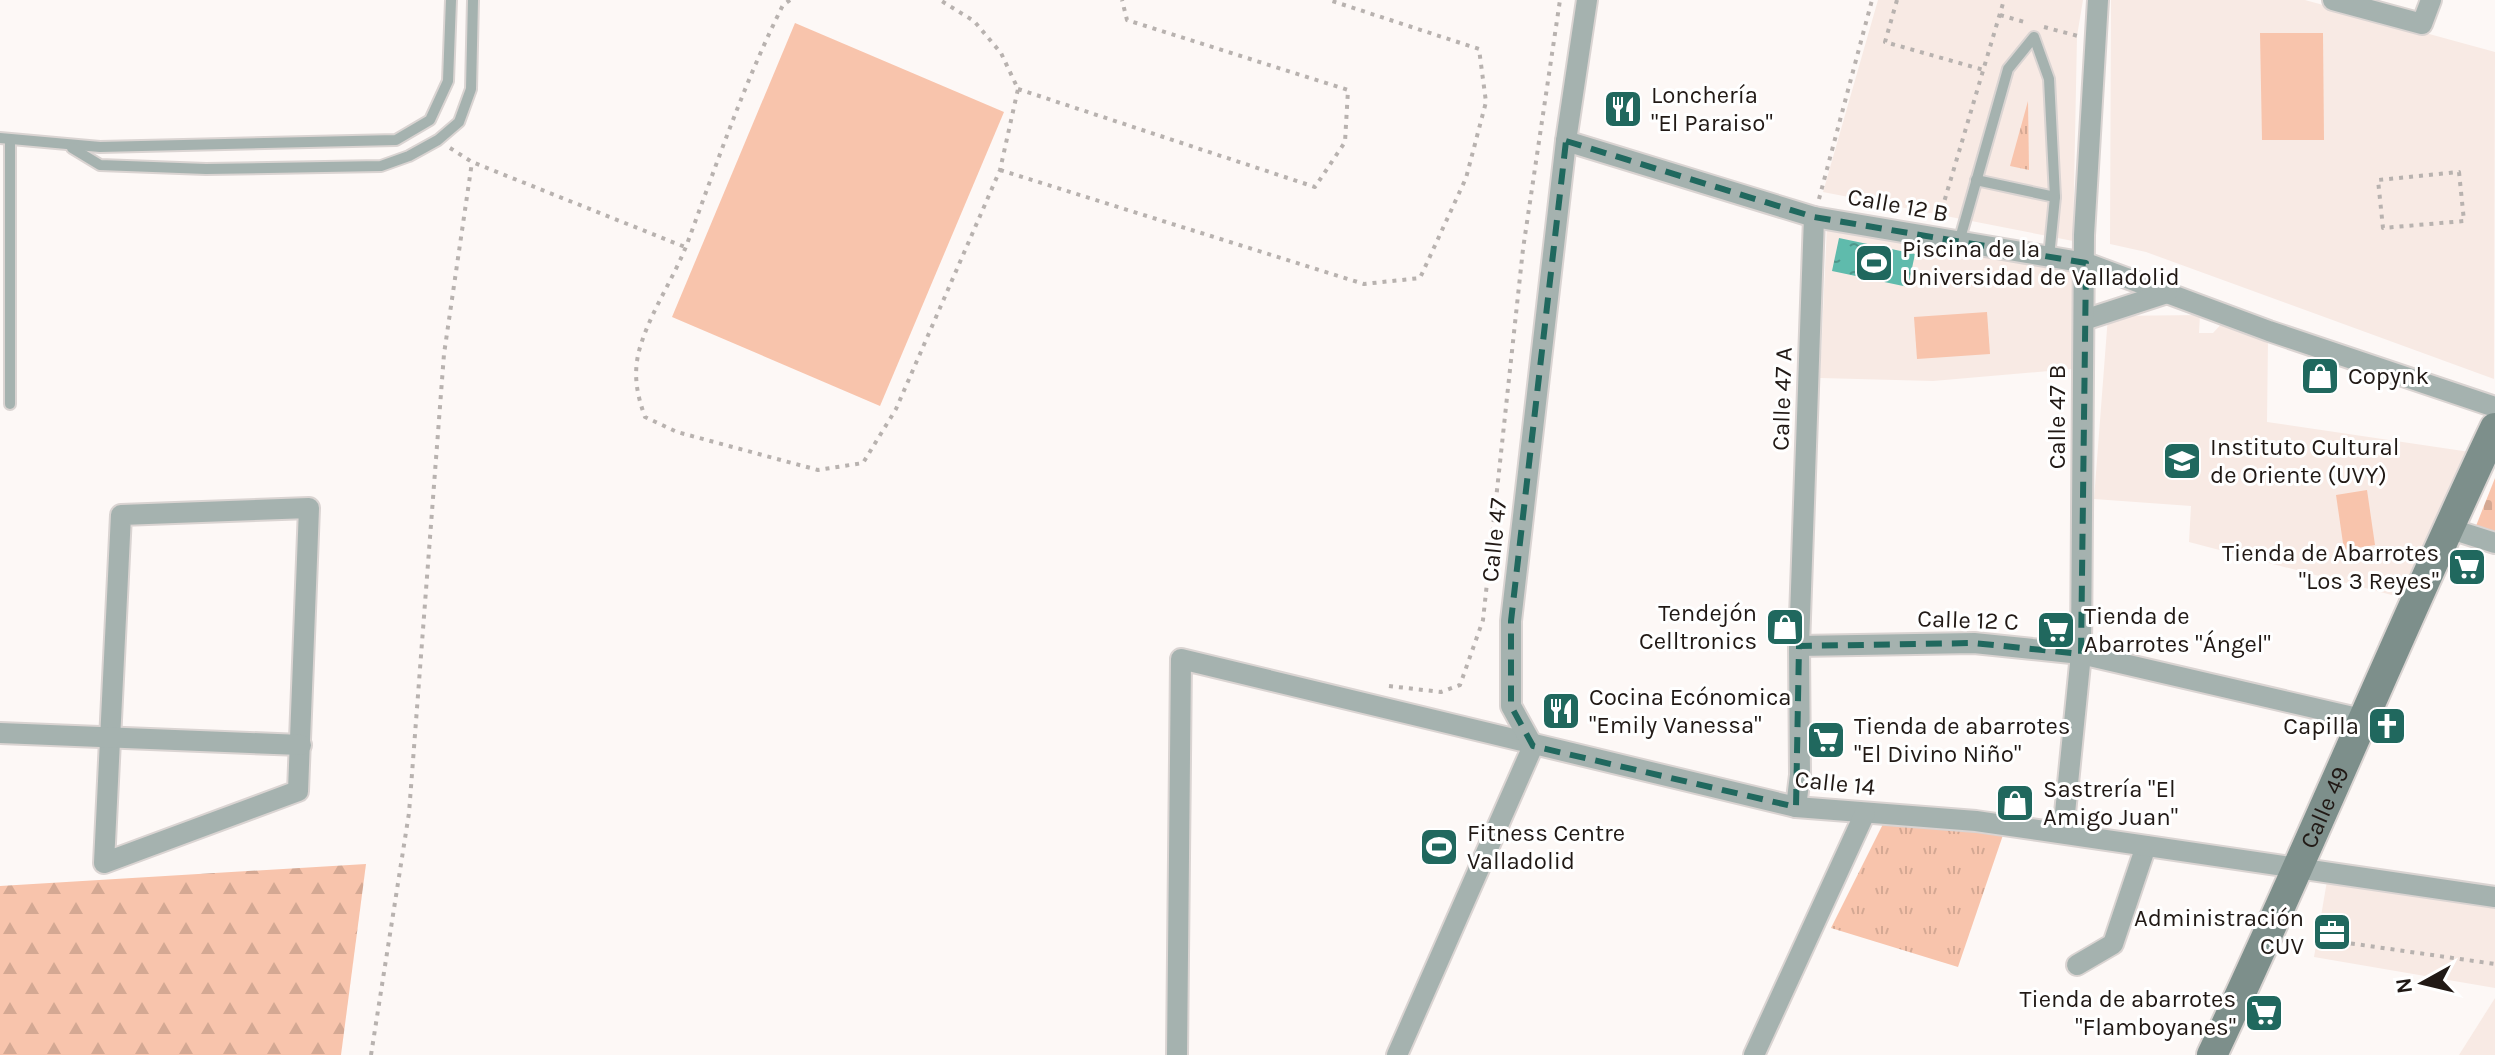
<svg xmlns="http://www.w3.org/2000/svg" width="2495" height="1055" viewBox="0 0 2495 1055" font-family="Karla,sans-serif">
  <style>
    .built { fill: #f8eae4 }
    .grass { fill: url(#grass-tufts) }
    .forest { fill: url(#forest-firs) }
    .cemetery { fill: url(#cemetery-stones) }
    .pitch { fill: #f8c4ac }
    .water { fill: url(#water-ripples) }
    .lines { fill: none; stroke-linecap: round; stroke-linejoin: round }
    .lane-casing { stroke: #dad4d2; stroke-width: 14 }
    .street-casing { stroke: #dad4d2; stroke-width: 24 }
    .secondary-casing { stroke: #dad4d2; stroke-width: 34 }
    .path { stroke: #b8b2af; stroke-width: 4; stroke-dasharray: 4 6; stroke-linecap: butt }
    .lane { stroke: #a5b2af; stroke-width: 10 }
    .street { stroke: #a5b2af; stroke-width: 20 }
    .secondary { stroke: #7d8f8b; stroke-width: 30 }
    .marked { fill: none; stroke: #20685e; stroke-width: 6; stroke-dasharray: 16 10; stroke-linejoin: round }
    .labels { text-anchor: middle; stroke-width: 6; stroke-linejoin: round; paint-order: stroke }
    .poi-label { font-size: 24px; fill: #211915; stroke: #fff; text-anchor: start }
    .street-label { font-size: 24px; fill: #211915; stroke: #fff }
  </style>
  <defs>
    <pattern id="grass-tufts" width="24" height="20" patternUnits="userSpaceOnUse" patternTransform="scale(2)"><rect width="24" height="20" fill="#f8c4ac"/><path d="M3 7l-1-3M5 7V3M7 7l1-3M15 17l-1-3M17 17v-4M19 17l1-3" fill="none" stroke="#d4a893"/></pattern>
    <pattern id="forest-firs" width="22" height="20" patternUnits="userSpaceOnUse" patternTransform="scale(2)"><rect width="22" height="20" fill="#f8c4ac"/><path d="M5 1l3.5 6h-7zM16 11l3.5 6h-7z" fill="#d4a893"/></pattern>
    <pattern id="cemetery-stones" width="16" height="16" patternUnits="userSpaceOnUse" patternTransform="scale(2)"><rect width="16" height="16" fill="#f8c4ac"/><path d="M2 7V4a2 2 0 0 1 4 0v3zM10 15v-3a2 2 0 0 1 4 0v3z" fill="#d4a893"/></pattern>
    <pattern id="water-ripples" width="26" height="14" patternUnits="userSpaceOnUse" patternTransform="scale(2)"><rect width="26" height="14" fill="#5fbbac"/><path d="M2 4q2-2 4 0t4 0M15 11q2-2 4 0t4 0" fill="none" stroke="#4e978b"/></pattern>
  </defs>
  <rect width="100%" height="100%" fill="#fdf8f6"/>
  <g class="built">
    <path d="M1878 0H2083L2077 36 2073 241 1823 192Z"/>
    <path d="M2111 0H2305L2495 52 2494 379 2146 252 2110 244Z"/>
    <path d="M1827 225 2072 272V369L1933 381 1820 378Z"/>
    <path d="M2200 315 2199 333H2213L2225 320 2268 340 2267 422 2470 452 2407 599 2189 542 2191 506 2094 499 2108 316Z"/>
    <path d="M2327 881 2495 901V988L2314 957Z"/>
    <path d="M2495 998V1055H2459Z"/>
  </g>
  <g class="grass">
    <path d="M2028 101 2029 170 2010 166Z"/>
    <path d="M1886 818 2003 835 1958 967 1831 928Z"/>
  </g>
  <path class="forest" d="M366 864 341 1055H0V886Z"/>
  <path class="cemetery" d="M2495 478V538L2474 531Z"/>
  <g class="pitch">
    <path d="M795 23 1004 112 880 406 672 317Z"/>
    <path d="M2260 33H2323L2324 140H2262Z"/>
    <path d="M1987 312 1990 354 1917 359 1914 317Z"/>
    <path d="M2367 490 2375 545 2344 550 2336 495Z"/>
  </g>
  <path class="water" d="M1839 238 1915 254 1908 287 1832 271Z"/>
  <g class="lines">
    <defs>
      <g id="lane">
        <path d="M0 138 100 147 396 140 430 120 448 81 451 0"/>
        <path d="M10 140V404"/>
        <path d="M72 148 100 165 206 169 381 166 409 156 438 140 459 122 471 89 473 0"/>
        <path d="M1976 180 2055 197"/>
        <path d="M1959 242 2008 69 2034 37 2049 79 2055 197 2049 257"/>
      </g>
      <g id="street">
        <path d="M2333 0 2422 24 2431 0"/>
        <path d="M1566 141 1814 217 2086 263 2269 331 2495 407"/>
        <path d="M2084 320 2167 293"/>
        <path d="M309 508 298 791 104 863 121 515Z"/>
        <path d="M2448 528 2495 543"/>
        <path d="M1799 646 1974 643 2081 654 2366 720"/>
        <path d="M0 733 301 745"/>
        <path d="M1796 807 1800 775 1799 646 1814 217"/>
        <path d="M2063 833 2081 654 2084 235 2098 0"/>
        <path d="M2077 965 2113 944 2146 846"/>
        <path d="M1177 1055 1181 659 1796 807 1976 821 2495 897"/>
        <path d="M1397 1055 1533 746 1511 706V621L1566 141 1587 0"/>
        <path d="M1754 1055 1865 813"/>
      </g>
      <g id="secondary">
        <path id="s1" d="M2212 1055C2310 848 2397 635 2495 428"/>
      </g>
    </defs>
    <use href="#lane" class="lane-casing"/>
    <use href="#street" class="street-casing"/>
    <use href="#secondary" class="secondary-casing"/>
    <g class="path">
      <path d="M790 0 783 5C744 83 717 163 687 244 673 280 649 314 639 351 633 375 637 395 645 417L677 432 818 470 863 463 896 409 1000 170 1018 89 1001 53 974 21 940 0"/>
      <path d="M1897 0 1885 42 1984 70"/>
      <path d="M2000 15 2028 23"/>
      <path d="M2044 27 2078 36"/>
      <path d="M1018 89 1315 187 1345 142 1348 90 1127 20 1122 0"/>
      <path d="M450 148 472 162 685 247"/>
      <path d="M1000 170 1364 284 1420 278 1466 178 1486 102 1479 49 1329 0"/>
      <path d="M2459 172 2464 221 2383 228 2378 180Z"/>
      <path d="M1819 199 1872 0"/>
      <path d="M1939 219 2004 0"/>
      <path d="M1389 686 1441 692 1460 685 1483 620 1523 249 1560 0"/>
      <path d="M2341 942 2495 964"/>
      <path d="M371 1055 409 813 444 354 472 162"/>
    </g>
    <use href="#lane" class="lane"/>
    <use href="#street" class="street"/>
    <use href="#secondary" class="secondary"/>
  </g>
  <path class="marked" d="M1566 141 1814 217 2086 263 2081 654 1974 643 1799 646 1796 807 1533 746 1511 706V621Z"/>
  <defs>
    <symbol id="restaurant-square" viewBox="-11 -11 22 22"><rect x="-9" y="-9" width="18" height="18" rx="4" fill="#20685e" stroke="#fff"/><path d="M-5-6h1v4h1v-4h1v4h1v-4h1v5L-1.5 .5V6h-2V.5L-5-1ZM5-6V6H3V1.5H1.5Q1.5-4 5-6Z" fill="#fff"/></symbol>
    <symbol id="stadium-square" viewBox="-11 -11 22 22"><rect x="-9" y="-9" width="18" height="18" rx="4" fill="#20685e" stroke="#fff"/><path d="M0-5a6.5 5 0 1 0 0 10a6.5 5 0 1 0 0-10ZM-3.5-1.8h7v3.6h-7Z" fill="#fff"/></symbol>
    <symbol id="shop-square" viewBox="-11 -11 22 22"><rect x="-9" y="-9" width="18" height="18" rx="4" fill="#20685e" stroke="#fff"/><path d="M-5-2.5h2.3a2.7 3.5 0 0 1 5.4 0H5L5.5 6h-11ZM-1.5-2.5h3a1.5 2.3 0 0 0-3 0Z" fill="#fff"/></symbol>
    <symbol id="school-square" viewBox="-11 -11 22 22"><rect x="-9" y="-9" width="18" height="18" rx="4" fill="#20685e" stroke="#fff"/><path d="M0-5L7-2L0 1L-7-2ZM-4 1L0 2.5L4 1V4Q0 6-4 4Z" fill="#fff"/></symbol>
    <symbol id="supermarket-square" viewBox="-11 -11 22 22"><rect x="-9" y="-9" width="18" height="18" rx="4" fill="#20685e" stroke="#fff"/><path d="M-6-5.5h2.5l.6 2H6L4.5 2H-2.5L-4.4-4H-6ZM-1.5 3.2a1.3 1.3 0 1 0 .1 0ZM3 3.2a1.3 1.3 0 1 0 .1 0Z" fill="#fff"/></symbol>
    <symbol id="church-square" viewBox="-11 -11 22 22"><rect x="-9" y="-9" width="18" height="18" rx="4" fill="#20685e" stroke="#fff"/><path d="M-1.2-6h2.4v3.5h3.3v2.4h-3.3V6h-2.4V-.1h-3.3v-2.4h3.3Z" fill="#fff"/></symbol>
    <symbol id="office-square" viewBox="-11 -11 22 22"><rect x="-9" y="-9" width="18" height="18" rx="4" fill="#20685e" stroke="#fff"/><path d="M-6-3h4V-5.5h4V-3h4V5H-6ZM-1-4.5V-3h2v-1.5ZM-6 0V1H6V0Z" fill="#fff"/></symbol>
  </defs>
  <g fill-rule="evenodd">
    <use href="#restaurant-square" x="1601" y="87" width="44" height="44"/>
    <use href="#stadium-square" x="1852" y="241" width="44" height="44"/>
    <use href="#shop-square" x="2298" y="354" width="44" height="44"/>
    <use href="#school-square" x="2160" y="439" width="44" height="44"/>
    <use href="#supermarket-square" x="2445" y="545" width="44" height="44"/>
    <use href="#shop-square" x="1763" y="605" width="44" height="44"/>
    <use href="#supermarket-square" x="2034" y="608" width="44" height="44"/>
    <use href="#restaurant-square" x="1539" y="689" width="44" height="44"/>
    <use href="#church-square" x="2365" y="704" width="44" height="44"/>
    <use href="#supermarket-square" x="1804" y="718" width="44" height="44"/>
    <use href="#shop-square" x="1993" y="781" width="44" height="44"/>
    <use href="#stadium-square" x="1417" y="825" width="44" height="44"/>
    <use href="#office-square" x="2310" y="910" width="44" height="44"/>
    <use href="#supermarket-square" x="2242" y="991" width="44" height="44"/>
  </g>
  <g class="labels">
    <g class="poi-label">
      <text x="1651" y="103">Lonchería<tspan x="1651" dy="28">"El Paraiso"</tspan></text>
      <text x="1902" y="257">Piscina de la<tspan x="1902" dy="28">Universidad de Valladolid</tspan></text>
      <text x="2348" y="384">Copynk</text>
      <text x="2210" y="455">Instituto Cultural<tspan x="2210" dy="28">de Oriente (UVY)</tspan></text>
      <text x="2439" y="561" text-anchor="end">Tienda de Abarrotes<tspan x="2439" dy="28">"Los 3 Reyes"</tspan></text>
      <text x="1757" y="621" text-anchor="end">Tendejón<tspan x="1757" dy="28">Celltronics</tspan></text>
      <text x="2084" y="624">Tienda de<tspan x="2084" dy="28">Abarrotes "Ángel"</tspan></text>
      <text x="1589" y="705">Cocina Ecónomica<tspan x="1589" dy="28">"Emily Vanessa"</tspan></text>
      <text x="1854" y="734">Tienda de abarrotes<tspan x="1854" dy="28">"El Divino Niño"</tspan></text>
      <text x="2359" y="734" text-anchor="end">Capilla</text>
      <text x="2043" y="797">Sastrería "El<tspan x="2043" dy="28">Amigo Juan"</tspan></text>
      <text x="1467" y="841">Fitness Centre<tspan x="1467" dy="28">Valladolid</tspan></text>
      <text x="2304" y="926" text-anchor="end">Administración<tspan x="2304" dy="28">CUV</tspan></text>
      <text x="2236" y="1007" text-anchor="end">Tienda de abarrotes<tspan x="2236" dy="28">"Flamboyanes"</tspan></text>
    </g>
    <g class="street-label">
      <text transform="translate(1898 205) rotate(10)" y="8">Calle 12 B</text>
      <text transform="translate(1782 399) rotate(-88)" y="8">Calle 47 A</text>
      <text transform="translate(2057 417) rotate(-90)" y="8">Calle 47 B</text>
      <text transform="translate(1494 540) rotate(-84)" y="8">Calle 47</text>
      <text transform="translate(1968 620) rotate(2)" y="8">Calle 12 C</text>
      <text transform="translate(1835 783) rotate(6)" y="8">Calle 14</text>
      <text dy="8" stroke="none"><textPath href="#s1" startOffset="272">Calle 49</textPath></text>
    </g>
  </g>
  <g transform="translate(2423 983) rotate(262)" stroke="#ffffff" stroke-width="6" paint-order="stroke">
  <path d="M0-6L14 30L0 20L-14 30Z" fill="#211915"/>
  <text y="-12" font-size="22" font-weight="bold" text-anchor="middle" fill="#211915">N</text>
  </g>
</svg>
